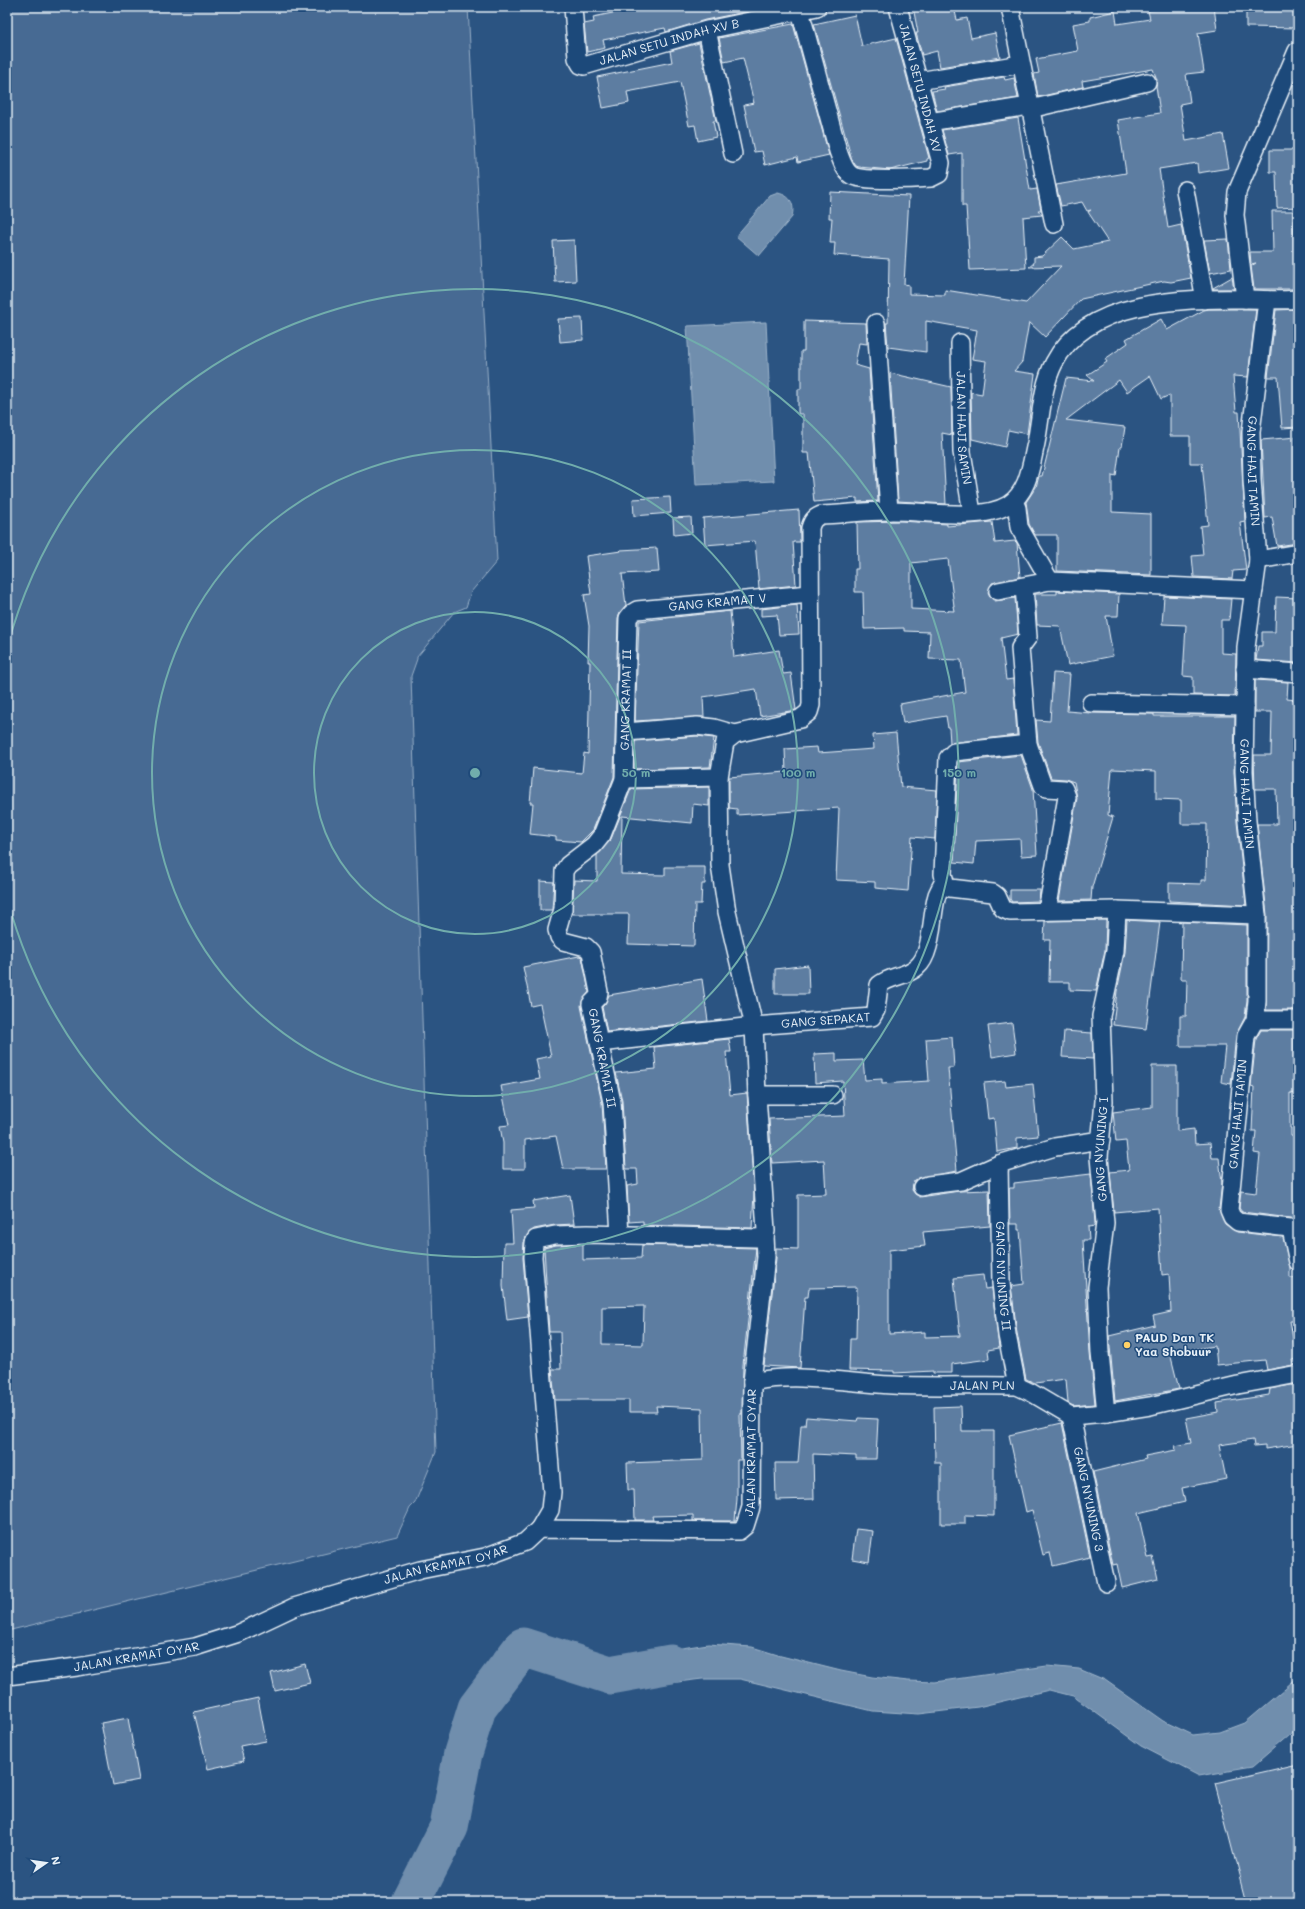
<svg xmlns="http://www.w3.org/2000/svg" width="1305" height="1909" viewBox="0 0 1305 1909" font-family="Mali,sans-serif">
  <style>
    .green { fill: #476b93; stroke: #98aec6 }
    .water { fill: #708ead; stroke: #a0b6cb }
    .lines { fill: none; stroke-linecap: round; stroke-linejoin: round }
    .river { stroke: #708ead; stroke-width: 39 }
    .building { fill: #5d7da1; stroke: #e8f1f8; fill-rule: evenodd }
    .street-casing { stroke: #e8f1f8; stroke-width: 20 }
    .street { stroke: #1f4a7a; stroke-width: 17 }
    .ring { fill: none; stroke: #71adac; stroke-width: 2 }
    .poi-dot { fill: #ffd166; stroke: #1f4a7a; stroke-width: 1.5 }
    .labels { text-anchor: middle; stroke-width: 3; stroke-linejoin: round; paint-order: stroke }
    .street-label { font-size: 12px; fill: #e8f1f8; stroke: #1f4a7a }
    .poi-label { font-size: 12px; font-weight: bold; fill: #e8f1f8; stroke: #1f4a7a; text-anchor: start }
    .centre { fill: #71adac; stroke: #1f4a7a; stroke-width: 2 }
    .ring-label { font-size: 12px; text-anchor: middle; font-weight: bold; fill: #71adac; stroke: #1f4a7a; stroke-width: 3; stroke-linejoin: round; paint-order: stroke }
  </style>
  <rect width="100%" height="100%" fill="#2b5482"/>
  <filter id="ink" filterUnits="userSpaceOnUse"><feTurbulence type="fractalNoise" baseFrequency=".025" numOctaves="2"/><feDisplacementMap in="SourceGraphic" scale="8" xChannelSelector="R" yChannelSelector="G"/><feConvolveMatrix kernelMatrix="1 2 1 2 8 2 1 2 1" color-interpolation-filters="sRGB"/></filter>
  <g filter="url(#ink)">
    <path class="green" d="M7 7H468L497 561 471 592 466 607 454 612 417 657V659L411 676 436 1452 415 1503 410 1508 397 1536 7 1631Z"/>
    <g class="water">
      <path d="M778 193C791 196 795 204 792 217L759 256 736 236 770 196Z"/>
      <path d="M766 322 774 481 696 485 687 326Z"/>
      <path d="M708 1644 752 1647 781 1656 841 1671 872 1677 908 1681 935 1682 1047 1666 1079 1669 1105 1680 1163 1721 1193 1735 1220 1732 1244 1723 1298 1677V1728L1253 1767 1199 1776 1141 1746 1073 1696 1049 1690 978 1707 919 1714 873 1711 740 1679H702L622 1689 616 1658Z"/>
    </g>
    <g class="lines">
      <path class="river" d="M411 1902 449 1827 463 1753 477 1708 523 1647 610 1675 671 1664"/>
    </g>
    <g class="building">
      <path d="M642 7H765V8L705 20 666 32 665 28 603 40 605 48 587 52 584 24 594 22 593 17Z"/>
      <path d="M913 7H954L957 20 967 18 971 38 995 33 1000 57 940 67 937 51 922 55 916 33H918Z"/>
      <path d="M1171 7H1214L1217 30 1198 33 1204 72 1186 74 1190 102 1180 104 1186 141 1223 134 1229 168 1198 173 1197 163 1159 169 1168 228 1181 225 1191 278 1171 282 1164 281 1081 299 1045 337 1029 322 1022 362 1014 371 1035 374 1027 434 1008 430 1005 447 972 439 971 392 982 394 986 361 972 359 977 330 926 321V352L888 347 886 323H888L889 259 834 255 835 243H830L832 218H829L830 192 909 196 904 284 909 285V294L945 295V290L1026 303 1061 266 1029 267 1034 263V257L1042 256 1062 237 1074 249 1108 242 1088 212 1091 210 1087 211 1082 202 1061 206 1056 185 1126 173 1118 120 1160 113 1156 86 1157 80 1153 69 1082 81 1083 87 1038 97 1034 74 1039 73 1036 59 1078 51 1073 24 1090 21V17L1115 11 1117 24 1150 19 1148 11Z"/>
      <path d="M1246 7H1298V28L1246 27Z"/>
      <path d="M855 15 862 46 896 38 929 158 927 159V161L890 170 859 167 856 166 852 160 814 24Z"/>
      <path d="M793 24 829 155 798 162 797 157 765 165 762 151 754 152 744 105 754 103 743 58 724 62 719 38Z"/>
      <path d="M699 43 716 121H713L716 137 698 141 695 125 689 126 680 82 627 92 629 103 603 108 597 77 672 62 670 51Z"/>
      <path d="M1004 77 1005 80 1014 78 1018 98 937 111 932 91 945 89 944 87Z"/>
      <path d="M1018 118 1030 190 1037 189 1041 210H1038L1042 215 1023 217 1026 268 970 270 966 206H962V153L949 155 942 130Z"/>
      <path d="M1270 150H1298V207L1277 208 1276 172H1270Z"/>
      <path d="M1272 211H1293L1294 251H1298V289H1254L1251 266 1256 263 1251 264 1250 252H1273Z"/>
      <path d="M1228 239 1231 269 1210 273 1204 240Z"/>
      <path d="M574 240 576 281 555 282 553 241Z"/>
      <path d="M1232 277 1234 289H1213V288Z"/>
      <path d="M1208 309H1256L1248 377 1233 376 1236 412H1239L1245 521 1240 522 1246 570 1233 571 1232 579 1194 577 1192 556 1203 555 1200 526 1208 525 1202 463H1190V436H1170V395L1161 399 1150 376 1127 392 1119 380 1066 420 1125 427 1122 447H1120L1116 476 1112 475V512L1151 514V575L1057 571V535H1035L1029 524 1026 502 1036 487 1039 476H1042L1066 378 1094 381 1087 375 1107 362 1105 359 1128 343 1126 339 1161 319 1167 330 1204 310Z"/>
      <path d="M1298 309V427L1282 428 1278 377H1268L1276 310Z"/>
      <path d="M582 318 583 340 560 342 558 319Z"/>
      <path d="M804 321 866 323 867 344 859 343 855 365 869 369 878 501 857 502V498L814 502 809 453H803V414H798V389H801V351H804Z"/>
      <path d="M890 373 951 387 952 435 942 433 946 504 898 501Z"/>
      <path d="M1297 437 1298 543 1277 546 1272 517 1265 518 1261 440Z"/>
      <path d="M670 497 671 513 634 516 633 499Z"/>
      <path d="M799 510 800 542H793L796 585 759 589 755 541 705 545 703 518Z"/>
      <path d="M691 517 692 533 674 535 673 518Z"/>
      <path d="M901 521 947 524V526L992 522 995 543 1015 541 1017 543 1020 577 992 583 988 592 991 598 995 601 1015 598 1018 634 1001 638 1006 680 1013 679 1017 735 950 743 949 728H948L946 716 903 723 900 704 965 692 961 660 929 659 930 632 904 631V628L864 629 863 592H855V569H858L857 522ZM948 559 954 606H953L954 611 911 609V563Z"/>
      <path d="M657 548 659 572 622 574 626 605 620 612 618 618 614 777 593 830 581 842 556 840V837L530 834 533 803H530L533 768 582 773 584 753 588 754 590 662H588L589 626 584 595 591 594 586 556 621 551 620 550Z"/>
      <path d="M1057 591 1119 594 1118 616H1106L1113 656 1068 665 1060 626 1037 625 1035 594H1057Z"/>
      <path d="M1164 596 1231 599 1229 620H1221V653L1236 654 1235 696 1193 695V677L1183 676 1186 625 1162 624Z"/>
      <path d="M1276 597 1298 598V663L1256 660 1258 646H1262V632H1275Z"/>
      <path d="M797 605 799 634 779 635 777 615 761 616V609Z"/>
      <path d="M730 611 734 657 779 650 783 674 791 673 796 710 760 716 756 689 703 697 704 717 635 721 639 621Z"/>
      <path d="M1053 673 1070 674 1067 711 1091 713 1154 714V716H1235L1234 772 1237 822 1246 905 1169 901V883L1201 884V880H1206L1207 824H1181V800L1156 799V771L1112 769 1108 815 1113 817 1092 887 1091 900 1059 901 1077 798 1074 782 1065 779 1051 778 1038 742 1036 720 1050 721Z"/>
      <path d="M1255 680 1288 682 1287 699 1296 700V717H1298V1010H1266L1267 915 1257 824H1277L1276 789H1255L1254 755H1271L1272 712H1255Z"/>
      <path d="M896 733 901 787 937 790 935 839 912 837 908 891 875 888V882L836 880 839 808 737 815V809L729 808V777L786 772 785 749 817 747 818 753 874 749 873 735Z"/>
      <path d="M697 736 714 738 710 767 634 769 635 741Z"/>
      <path d="M1021 755 1033 789 1037 855 1021 856 1020 839 976 841 974 864 954 862 958 762Z"/>
      <path d="M709 787V806L693 804 692 823 622 816 621 874 665 875V867H705V884H702L701 904H695L694 946 628 944 629 914H572L574 880 597 881V855L611 839 631 789Z"/>
      <path d="M540 881 554 882 552 910H540Z"/>
      <path d="M1010 890H1040L1039 901 1012 902 1010 899Z"/>
      <path d="M1106 920 1105 950 1096 991 1070 990V982H1049L1050 940H1044L1045 921Z"/>
      <path d="M1127 920 1160 922 1146 1029 1113 1025 1117 991 1125 952Z"/>
      <path d="M1182 922 1247 925V1000L1245 1017 1236 1035 1231 1084 1221 1082 1225 1046H1180V1016H1186L1187 979H1181Z"/>
      <path d="M579 956 582 957 589 992 582 1001 581 1006 602 1103 606 1169H563L556 1136 525 1140V1169H503V1143L500 1126 509 1125 501 1086 540 1079 536 1059 551 1056 540 1004 531 1006 523 967Z"/>
      <path d="M808 965 809 994H775V969Z"/>
      <path d="M702 979 708 1021 652 1027V1026L607 1032 602 1007 605 1004 609 995Z"/>
      <path d="M1012 1023 1016 1053 992 1057 988 1026Z"/>
      <path d="M1261 1030H1294V1076H1296V1094L1290 1093V1128H1291V1136L1298 1137V1219L1242 1212 1239 1208 1241 1191 1256 1193 1260 1154 1254 1153 1256 1131H1252L1254 1087 1251 1086 1256 1039Z"/>
      <path d="M1064 1031 1092 1033 1093 1059 1062 1057Z"/>
      <path d="M952 1037 954 1068H948L957 1171 919 1178 914 1181 912 1190 915 1194 920 1197 959 1191 989 1190 990 1226 923 1232 925 1246 889 1250V1334L925 1332V1337L960 1336 954 1278 983 1275 985 1289 992 1288 999 1348 988 1350 989 1359 952 1364V1373H933V1371L894 1373V1371L849 1370 850 1339H856L857 1287 809 1288 808 1297H805L800 1368 764 1366 776 1258V1248L798 1249V1195L826 1194 824 1160 772 1163 769 1119 845 1116 843 1081 815 1083 814 1054 836 1053V1061L863 1060 865 1080 882 1079V1084L929 1081 926 1039Z"/>
      <path d="M729 1039 731 1052H726L730 1095 747 1093 754 1194 752 1228 643 1225V1221L629 1222 627 1186 638 1184 637 1169H626L622 1101 616 1073 656 1069 654 1047Z"/>
      <path d="M1152 1066H1177V1131L1194 1129 1195 1144 1210 1143 1212 1158H1219L1222 1183 1219 1209 1225 1224 1237 1232 1283 1237 1290 1267V1278H1298V1321H1290L1297 1359 1292 1360 1293 1365 1267 1370 1265 1360 1217 1365 1215 1346 1170 1353 1179 1389 1115 1401 1109 1336 1155 1325 1153 1316 1171 1312 1169 1274 1162 1275 1158 1208 1114 1212 1110 1172 1129 1170 1126 1141 1116 1142 1113 1112 1152 1107Z"/>
      <path d="M1005 1081 1006 1087 1033 1084 1038 1136 1017 1138V1148L997 1152 994 1118 988 1119 984 1083Z"/>
      <path d="M1091 1174 1095 1223V1226L1088 1227 1089 1240H1083L1090 1353 1095 1404 1073 1406 1068 1403 1066 1379 1035 1383 1026 1379 1017 1333 1011 1286 1024 1284 1020 1230H1018V1224H1010L1009 1188H1014V1183Z"/>
      <path d="M570 1195 574 1224 555 1225 534 1229 527 1235 524 1242 523 1258 528 1317 507 1320 503 1286 504 1243H513L511 1210 534 1208 533 1201Z"/>
      <path d="M583 1244V1260L641 1258 642 1245 756 1248 743 1365 742 1414H740L741 1460H737V1499L735 1521H693V1515L652 1516 653 1520H635L634 1490H628L627 1463 703 1460 702 1408 656 1406 657 1412H629V1400H555L552 1369H561L560 1332H549L544 1248 556 1245ZM644 1306 643 1345 602 1344V1307Z"/>
      <path d="M1296 1384 1298 1393V1444L1265 1449V1445L1254 1446 1253 1440 1219 1445 1226 1479 1182 1488 1185 1502 1138 1513 1148 1558 1153 1557 1158 1579 1122 1588 1117 1564 1113 1565 1093 1472 1146 1459 1145 1456 1176 1450 1175 1446 1191 1443 1186 1418 1218 1412 1217 1403 1269 1395 1270 1389Z"/>
      <path d="M961 1406 962 1431H994V1516L965 1515V1524H941V1463H935L934 1407Z"/>
      <path d="M806 1417 857 1421 858 1418 878 1419 876 1459H856V1456L813 1454 814 1499 776 1500 775 1463H798L801 1425H805Z"/>
      <path d="M1062 1423 1090 1557 1053 1566 1050 1553 1043 1555 1032 1510 1026 1512 1009 1435Z"/>
      <path d="M856 1529 873 1531 869 1562 852 1559Z"/>
      <path d="M305 1664 310 1683 275 1691 271 1673Z"/>
      <path d="M258 1698 266 1741 240 1746 244 1761 208 1769 194 1712Z"/>
      <path d="M128 1718 139 1780 113 1785 101 1723Z"/>
      <path d="M1298 1764V1902H1246L1215 1783Z"/>
    </g>
    <g class="lines">
      <defs>
        <g id="street">
          <path id="s1" d="M573 7 577 58 581 65 584 66 707 30 817 7"/>
          <path d="M1010 7 1054 224"/>
          <path d="M800 11 838 151C841 159 844 170 851 175 861 182 917 179 931 178L939 174 941 163 898 7"/>
          <path d="M707 30 733 154"/>
          <path d="M918 81 1021 64"/>
          <path d="M1030 109 1147 82"/>
          <path d="M929 122 1029 106"/>
          <path d="M1185 190 1205 300"/>
          <path d="M1245 299 1235 215 1237 192 1297 51"/>
          <path id="s2" d="M1267 300 1251 432 1252 480 1258 560 1246 647 1244 771 1247 821 1257 915V1001L1255 1020 1246 1036 1229 1210 1232 1217 1238 1222 1298 1229"/>
          <path d="M876 323 889 511"/>
          <path id="s3" d="M960 343 962 452 972 513"/>
          <path d="M1014 501 1017 508 1019 527 1050 581"/>
          <path d="M1258 560 1298 553"/>
          <path d="M1024 587 1028 637 1020 648 1028 744 1043 786 1046 788 1064 789 1067 797 1047 911"/>
          <path d="M998 591 1050 581 1254 590"/>
          <path d="M1245 669 1298 673"/>
          <path d="M1091 703 1245 706"/>
          <path d="M626 732 697 726 714 728 735 734"/>
          <path d="M1028 744 954 752 948 758 943 874 946 886 950 888 993 893 997 896 1003 909 1010 912 1117 910 1257 915"/>
          <path d="M624 779 719 777"/>
          <path d="M1255 1020H1298"/>
          <path id="s4" d="M599 1043 754 1026 872 1017 876 1010 879 985C891 975 906 977 917 967 933 954 931 914 937 895 939 890 942 885 944 881"/>
          <path d="M757 1095H833"/>
          <path id="s5" d="M999 1164 1001 1283 1007 1335 1017 1386"/>
          <path d="M922 1187 928 1185 961 1181 999 1164 1055 1147 1101 1140"/>
          <path d="M1291 1229 1298 1262"/>
          <path id="s6" d="M620 1235 612 1102 591 1004 598 997 599 992 591 952 586 947 563 941 559 937 557 930 563 909 564 871 568 865 594 845 602 835 624 779 628 618 632 613 637 610 810 594"/>
          <path id="s7" d="M752 1382C798 1372 846 1383 892 1385 933 1387 975 1385 1017 1386L1032 1393 1071 1416 1106 1413 1150 1406 1238 1385 1298 1374"/>
          <path id="s8" d="M1106 1413 1100 1353 1097 1287 1105 1223 1099 1157 1104 1101 1101 1016 1115 951 1117 910"/>
          <path id="s9" d="M1071 1416 1106 1583"/>
          <path d="M539 1529 550 1510 552 1492 533 1257 534 1243 536 1239 555 1235 588 1234 756 1238 765 1236 766 1231 757 1095 754 1026 727 912 720 865 719 777 725 742 735 734 800 719 809 712 811 705 810 528C812 521 814 518 821 515 843 514 866 511 888 511 922 510 980 522 1008 505 1029 492 1031 464 1036 443 1041 417 1042 386 1054 363 1087 299 1184 298 1246 299 1263 299 1281 301 1298 299"/>
          <path id="s10" d="M7 1676 77 1667 195 1647 239 1633 294 1607 420 1570 485 1557 525 1542 539 1529 739 1531 745 1526 751 1507 752 1382 766 1257 765 1236"/>
        </g>
      </defs>
      <use href="#street" class="street-casing"/>
      <use href="#street" class="street"/>
    </g>
  </g>
  <g class="ring">
    <circle cx="475" cy="773" r="161"/>
    <circle cx="475" cy="773" r="323"/>
    <path d="M7 648A484 484 0 1 1 7 898"/>
  </g>
  <circle class="poi-dot" cx="1127" cy="1345" r="4"/>
  <g class="labels">
    <g class="street-label">
      <text dy="4" stroke="none"><textPath href="#s1" startOffset="151">JALAN SETU INDAH XV B</textPath></text>
      <text transform="translate(920 88) rotate(75)" y="4">JALAN SETU INDAH XV</text>
      <text dy="4" stroke="none"><textPath href="#s3" startOffset="85">JALAN HAJI SAMIN</textPath></text>
      <text dy="4" stroke="none"><textPath href="#s2" startOffset="172">GANG HAJI TAMIN</textPath></text>
      <text dy="4" stroke="none"><textPath href="#s6" startOffset="760">GANG KRAMAT V</textPath></text>
      <text dy="4" stroke="none"><textPath href="#s6" startOffset="585">GANG KRAMAT II</textPath></text>
      <text dy="4" stroke="none"><textPath href="#s2" startOffset="496">GANG HAJI TAMIN</textPath></text>
      <text dy="4" stroke="none"><textPath href="#s4" startOffset="228">GANG SEPAKAT</textPath></text>
      <text transform="translate(602 1058) rotate(79)" y="4">GANG KRAMAT II</text>
      <text transform="translate(1238 1114) rotate(-85)" y="4">GANG HAJI TAMIN</text>
      <text dy="4" stroke="none"><textPath href="#s8" startOffset="265">GANG NYUNING I</textPath></text>
      <text dy="4" stroke="none"><textPath href="#s5" startOffset="112">GANG NYUNING II</textPath></text>
      <text dy="4" stroke="none"><textPath href="#s7" startOffset="231">JALAN PLN</textPath></text>
      <text dy="4" stroke="none"><textPath href="#s10" startOffset="839">JALAN KRAMAT OYAR</textPath></text>
      <text dy="4" stroke="none"><textPath href="#s9" startOffset="85">GANG NYUNING 3</textPath></text>
      <text dy="4" stroke="none"><textPath href="#s10" startOffset="455">JALAN KRAMAT OYAR</textPath></text>
      <text dy="4" stroke="none"><textPath href="#s10" startOffset="131">JALAN KRAMAT OYAR</textPath></text>
    </g>
    <g class="poi-label">
      <text x="1135" y="1342">PAUD Dan TK<tspan x="1135" dy="14">Yaa Shobuur</tspan></text>
    </g>
  </g>
  <circle cx="475" cy="773" r="6" class="centre"/>
  <g class="ring-label">
    <text x="636" y="777">50 m</text>
    <text x="798" y="777">100 m</text>
    <text x="959" y="777">150 m</text>
  </g>
  <rect width="1305" height="1909" fill="none" stroke="#1f4a7a" stroke-width="24"/>
  <rect x="12" y="12" width="1281" height="1885" fill="none" stroke="#e8f1f8" stroke-width="1.5" filter="url(#ink)"/>
  <g transform="translate(46 1863) rotate(77)" stroke="#1f4a7a" stroke-width="3" paint-order="stroke">
  <path d="M0-3L7 15L0 10L-7 15Z" fill="#e8f1f8"/>
  <text y="-6" font-size="11" font-weight="bold" text-anchor="middle" fill="#e8f1f8">N</text>
  </g>
</svg>
